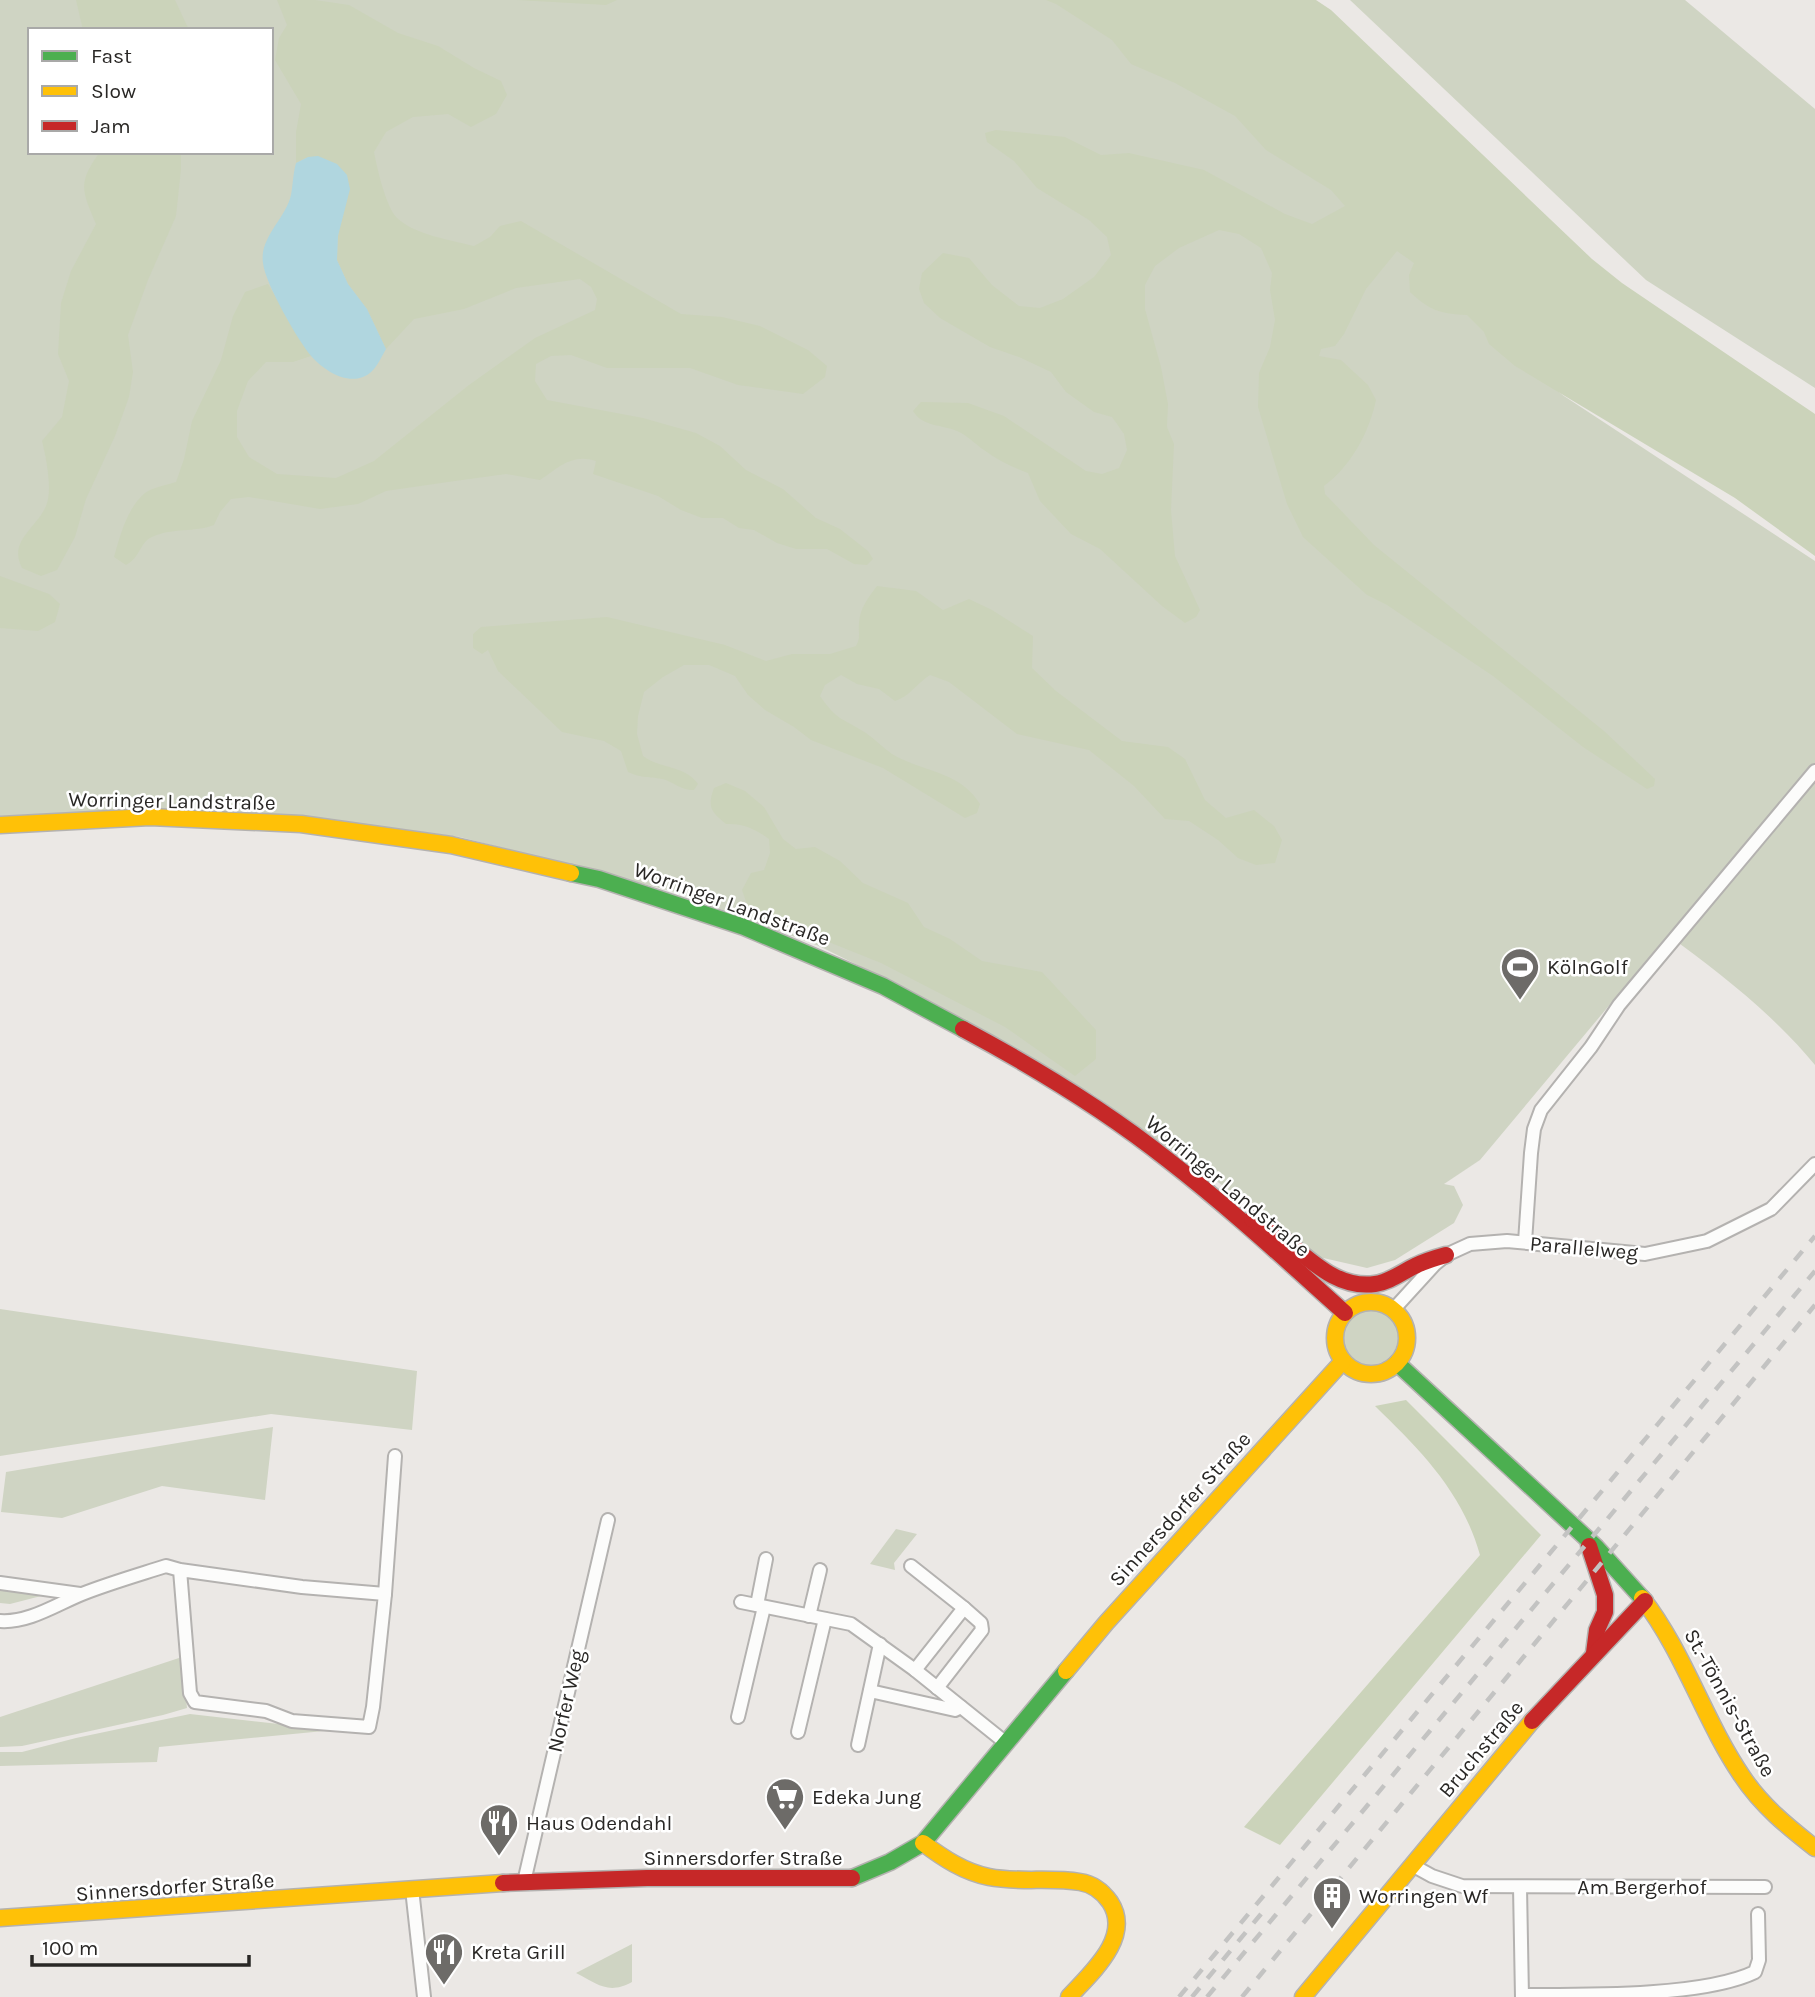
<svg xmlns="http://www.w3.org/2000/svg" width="1815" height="1997" font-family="Karla,sans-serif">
<rect width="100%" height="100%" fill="#ebe8e5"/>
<g fill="#cfd4c3" fill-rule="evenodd">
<path d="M0,0H1076L1304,156L1507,352L1564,396L1815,561V1065C1774,1015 1720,973 1668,935L1480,1160L1444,1184L1454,1186L1463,1205L1454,1223L1395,1260L1367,1268L1319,1257L1298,1239L1279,1229L1249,1204L1094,1095L930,1001L819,946L675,892L460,837L334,820L139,809L0,816ZM30,30H271V152H30Z"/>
<polygon points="1350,0 1685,0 1815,109 1815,388 1646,280"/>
<polygon points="0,1309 417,1371 412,1430 271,1414 0,1456"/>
<circle cx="1370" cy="1337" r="28"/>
<polygon points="273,1427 265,1500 162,1486 62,1518 1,1512 6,1472"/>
<polygon points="896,1529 917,1534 894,1563 895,1570 870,1564"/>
<polygon points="0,1589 40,1594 41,1596 10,1604 0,1603"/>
<polygon points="182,1657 187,1708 163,1715 22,1746 0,1747 0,1717"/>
<polygon points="190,1714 324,1729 324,1731 159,1747 157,1762 0,1766 0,1752 22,1752 76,1738"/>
<path d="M632,1944V1982C608,1995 598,1984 576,1973Z"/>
</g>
<g fill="#cbd3ba">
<polygon points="76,0 175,0 189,30 83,30"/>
<path d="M277,0H315L349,5L398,33L438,46L474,68L501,81L507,95L496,114L471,127L448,114L413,117L386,132L374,152C377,168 386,207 397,218C415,235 451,240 474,246L490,237L500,226L521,221L681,314L722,317L760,326L808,350L827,366L825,377L803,394L738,385L690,368H607L571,355L551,356L536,364L535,381L547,400L643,418L696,433L720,446L746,470L783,489L816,518L840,529L868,551L873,559L867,565L854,564L827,549H796L777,543L754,530L739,528L723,518H702L681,510L658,496L593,474L596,461C572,453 559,467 540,480L506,474L455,481L386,491L358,504L320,509L249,497L231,499L220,512L214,525C193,533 174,527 152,537C140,542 140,558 126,565L114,557C120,536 127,508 145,493C153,487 167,485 176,482L184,459L192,421L221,360L233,316L245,292L268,284L311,356L293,362H266L248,381L237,411V437L249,457L277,474L336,478L374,461L469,385L535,338L595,310L597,299L591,287L580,279L516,288L464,309L414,319L386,349L367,309L348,284L337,260L338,236L342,213L308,157L296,163V132L301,104L275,60L279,38L287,25Z"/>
<polygon points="517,0 617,0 606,5"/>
<path d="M1046,0H1316L1331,10L1592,259L1622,283L1815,414V556L1735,498L1515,366L1489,344L1484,332L1467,315C1440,314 1429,310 1410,292L1409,275L1414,263L1397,251L1366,289L1344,334L1335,346L1321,349L1319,356L1341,360L1368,385L1376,400C1369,433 1351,466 1324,486L1325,494L1374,545L1604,731L1655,779L1654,786L1647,789L1583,747L1493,676L1387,605L1367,595L1303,537L1287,504L1258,407L1259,373L1270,347L1275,320L1270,290L1272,273L1261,248L1239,234L1219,230L1179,248L1155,266L1145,285V309L1161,367L1168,404L1167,427L1174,444L1171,510L1175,556L1200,610L1196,617L1185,623L1162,606L1100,549L1071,534L1040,501L1028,473C1012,467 997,460 984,450C975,444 967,435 957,431C940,424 923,427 913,411L921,402L968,403L1004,416L1086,471L1102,474L1119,468L1127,450L1124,434L1112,417L1094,412L1066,392L1051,372L1019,357L990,347L940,318L924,303L919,289L922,273L943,253L969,258L992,285L1019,306L1040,308L1063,299L1094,277L1111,255L1107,237L1089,220L1037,188L1014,161L987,142L985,133L996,130L1065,137L1101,155L1129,153L1204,170L1285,214L1312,224L1345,206L1331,190L1266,150L1235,116L1175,83L1131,64L1112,40L1056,4Z"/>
<path d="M100,152H181V169L176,216L148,280L128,335L133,372L129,397L115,436L86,499L75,537L57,570L41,576L22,568C8,541 36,529 46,506C53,491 46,457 42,441L62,417L69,381L58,354L61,303L71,271L96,224C82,191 77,183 100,152Z"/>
<polygon points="0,576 49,594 60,604 55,622 38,631 0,628"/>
<path d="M877,586L916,591L943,610L969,599L992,610L1033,636L1032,668L1056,691L1122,741L1168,747L1185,759L1205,800L1226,818L1254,810L1274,826L1282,840L1275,863L1256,865L1238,858L1218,840L1189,821L1165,819L1134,786L1089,750L1017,734L949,682L930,675C917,683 909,697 895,701L879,689L857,684L841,675L825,685L820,696C838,722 843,718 866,733C875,739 883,748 892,754C922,772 960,771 980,804L977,813L965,818L883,768L811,740L794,727L765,710L748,695L735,676L709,665H684L663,677L644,692L638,716L637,734L643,756C660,769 685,765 698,784L694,790C679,790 675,782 662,779C648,776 644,779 628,772L621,751L604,741L562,732L498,671L488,650L482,654L473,648V634L481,627L607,617L725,645L766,661L792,654H830L856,646C861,637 858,632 859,623C860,608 868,598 877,586Z"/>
<path d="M726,783L745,791L764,807L783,839L796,849L815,847L840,861L863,883L908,903L924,927L950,939L982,961L1042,972L1096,1030V1059L1075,1076L1005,1027L881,963L749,910L742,890L751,873L764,870L770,853L769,839C755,829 743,823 726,824C711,812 707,807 714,788Z"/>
<path d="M1406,1400L1541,1535L1280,1845L1244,1827L1480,1555C1462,1491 1420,1450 1375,1406Z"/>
</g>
<path fill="#b0d6df" d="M318,156L337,164L347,175L350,189L338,236L337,260L348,284L367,309L386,349C380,359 375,373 363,377C345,384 324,370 312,357C298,341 265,283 263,263C259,238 286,218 291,195C293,184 293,174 296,163L308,157Z"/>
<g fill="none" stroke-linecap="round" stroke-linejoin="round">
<g stroke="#b4b2b0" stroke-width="16">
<g id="street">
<polyline points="1525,1242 1531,1153 1534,1129 1541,1110 1591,1047 1619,1005 1815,771"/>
<polyline points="1393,1310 1435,1264 1446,1255 1470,1244 1507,1241 1645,1254 1707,1241 1771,1209 1815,1164"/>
<polyline points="911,1566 964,1608"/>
<polyline points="0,1583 80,1594"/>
<polyline points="385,1594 395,1456"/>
<polyline points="741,1602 851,1624 915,1670 1006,1743"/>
<polyline points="757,1605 766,1559"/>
<polyline points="809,1616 820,1570"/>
<path d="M0,1621C29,1623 57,1604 82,1594C110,1583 138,1575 166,1566L180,1570L302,1587L385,1594L373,1707L369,1727L292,1721L266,1711L195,1702L190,1693L180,1570"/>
<polyline points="915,1670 964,1608 981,1623 982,1630 937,1688"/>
<polyline points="870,1691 955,1710 961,1707"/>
<polyline points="738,1717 764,1607"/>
<polyline points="798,1732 825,1619"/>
<polyline points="858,1745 880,1644"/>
<polyline points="1412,1865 1432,1876 1462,1886 1765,1887"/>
<polyline points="524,1882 608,1520"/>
<polyline points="1520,1887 1522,1997"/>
<polyline points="412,1889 424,1997"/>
<path d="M1522,1995C1584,1995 1703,1997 1755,1972L1759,1960L1758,1914"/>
</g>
</g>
<g stroke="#b4b2b0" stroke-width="19">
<g id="fast">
<polyline points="571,873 599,879 744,927 883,986 963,1029"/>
<polyline points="1397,1363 1596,1547 1642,1598"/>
<polyline points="852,1878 890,1862 923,1843 1066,1671"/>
</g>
</g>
<g stroke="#b4b2b0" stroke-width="19">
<g id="slow">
<polyline points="0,825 150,817 301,824 451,845 571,873"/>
<circle cx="1371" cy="1338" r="36"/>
<path d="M1642,1598C1684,1652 1704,1720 1742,1776C1761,1805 1788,1827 1815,1848"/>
<polyline points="1066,1671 1106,1623 1343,1361"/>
<path d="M923,1843C943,1858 964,1872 989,1877C1019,1883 1050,1877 1080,1882C1093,1884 1103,1892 1110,1902C1133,1937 1091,1973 1069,1997"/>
<polyline points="0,1918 503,1883"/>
<polyline points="1303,1997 1532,1721"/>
</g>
</g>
<g stroke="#b4b2b0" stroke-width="19">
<g id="jam">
<path d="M963,1029C1034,1067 1105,1110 1168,1160C1230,1208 1287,1261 1345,1313"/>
<path d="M1252,1219C1294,1236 1324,1291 1375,1284C1390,1282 1402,1272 1415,1266C1425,1261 1435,1258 1446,1255"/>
<polyline points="1589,1546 1605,1595 1605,1612 1597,1630 1594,1653"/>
<polyline points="1532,1721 1645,1601"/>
<polyline points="503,1883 647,1878 852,1878"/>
</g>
</g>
<use href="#street" stroke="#fcfcfb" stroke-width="12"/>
<use href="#fast" stroke="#4caf50" stroke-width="16"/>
<use href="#slow" stroke="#ffc107" stroke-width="16"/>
<use href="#jam" stroke="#c62828" stroke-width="16"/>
<g stroke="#c3c3c2" stroke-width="4.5" stroke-dasharray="12 12" stroke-linecap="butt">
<polyline points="1179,1997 1815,1236"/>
<polyline points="1192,1997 1266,1908"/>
<polyline points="1207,1997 1815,1271"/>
<polyline points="1242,1997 1815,1305"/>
</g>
</g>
<defs>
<g id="stadium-pin" transform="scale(2.0125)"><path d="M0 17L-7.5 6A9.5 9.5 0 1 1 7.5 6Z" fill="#6d6b68" stroke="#fff"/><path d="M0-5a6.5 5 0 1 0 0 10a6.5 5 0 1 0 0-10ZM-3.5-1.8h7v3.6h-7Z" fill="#fff"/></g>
<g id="supermarket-pin" transform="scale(2.0125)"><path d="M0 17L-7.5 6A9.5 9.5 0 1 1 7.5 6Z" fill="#6d6b68" stroke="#fff"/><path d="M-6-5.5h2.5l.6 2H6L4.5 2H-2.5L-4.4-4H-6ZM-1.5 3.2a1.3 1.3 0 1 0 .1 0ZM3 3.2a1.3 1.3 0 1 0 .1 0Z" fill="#fff"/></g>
<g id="restaurant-pin" transform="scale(2.0125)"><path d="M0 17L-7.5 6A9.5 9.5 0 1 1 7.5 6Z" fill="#6d6b68" stroke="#fff"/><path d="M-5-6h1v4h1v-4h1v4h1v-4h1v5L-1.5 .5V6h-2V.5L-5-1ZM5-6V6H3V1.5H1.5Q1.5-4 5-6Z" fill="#fff"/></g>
<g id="building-pin" transform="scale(2.0125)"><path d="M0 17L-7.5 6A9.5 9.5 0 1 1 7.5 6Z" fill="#6d6b68" stroke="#fff"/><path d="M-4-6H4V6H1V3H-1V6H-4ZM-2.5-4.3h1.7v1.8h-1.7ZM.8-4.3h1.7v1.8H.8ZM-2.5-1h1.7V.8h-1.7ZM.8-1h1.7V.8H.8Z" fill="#fff"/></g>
</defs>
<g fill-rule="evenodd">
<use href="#stadium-pin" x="1520" y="967"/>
<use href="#supermarket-pin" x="785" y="1797"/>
<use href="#restaurant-pin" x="499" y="1823"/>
<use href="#building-pin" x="1332" y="1896"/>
<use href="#restaurant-pin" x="444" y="1952"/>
</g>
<g text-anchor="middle" stroke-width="5" stroke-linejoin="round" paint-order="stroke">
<g font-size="21" fill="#292725" stroke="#fff">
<text transform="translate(172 801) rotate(1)" y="7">Worringer Landstraße</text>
<text transform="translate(732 904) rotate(20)" y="7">Worringer Landstraße</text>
<text transform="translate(1228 1186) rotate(40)" y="7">Worringer Landstraße</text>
<text transform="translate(1584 1248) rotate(5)" y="7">Parallelweg</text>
<text transform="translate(1180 1509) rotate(-48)" y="7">Sinnersdorfer Straße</text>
<text transform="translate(566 1701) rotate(-77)" y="7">Norfer Weg</text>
<text transform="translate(1730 1703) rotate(61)" y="7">St.-Tönnis-Straße</text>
<text transform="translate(1481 1749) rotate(-50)" y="7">Bruchstraße</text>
<text x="743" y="1865">Sinnersdorfer Straße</text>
<text transform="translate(175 1887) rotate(-4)" y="7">Sinnersdorfer Straße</text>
<text x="1642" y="1894">Am Bergerhof</text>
</g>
<g font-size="21" fill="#292725" stroke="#fff" text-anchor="start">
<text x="1547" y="974">KölnGolf</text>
<text x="812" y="1804">Edeka Jung</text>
<text x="526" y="1830">Haus Odendahl</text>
<text x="1359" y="1903">Worringen Wf</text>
<text x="471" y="1959">Kreta Grill</text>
</g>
</g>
<rect x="28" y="28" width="245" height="126" fill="#ffffff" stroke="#a9a9a8" stroke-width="2"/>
<rect x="42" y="51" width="35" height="10" fill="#4caf50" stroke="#a9a9a8" stroke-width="2"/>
<text x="91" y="63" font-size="21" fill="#292725">Fast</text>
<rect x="42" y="86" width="35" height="10" fill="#ffc107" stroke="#a9a9a8" stroke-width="2"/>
<text x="91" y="98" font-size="21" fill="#292725">Slow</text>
<rect x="42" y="121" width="35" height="10" fill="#c62828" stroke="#a9a9a8" stroke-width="2"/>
<text x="91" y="133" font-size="21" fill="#292725">Jam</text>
<path d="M32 1955v10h217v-10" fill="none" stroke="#292725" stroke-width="3.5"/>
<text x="42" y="1955" font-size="21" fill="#292725" stroke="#ffffff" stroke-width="5" paint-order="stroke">100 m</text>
</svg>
